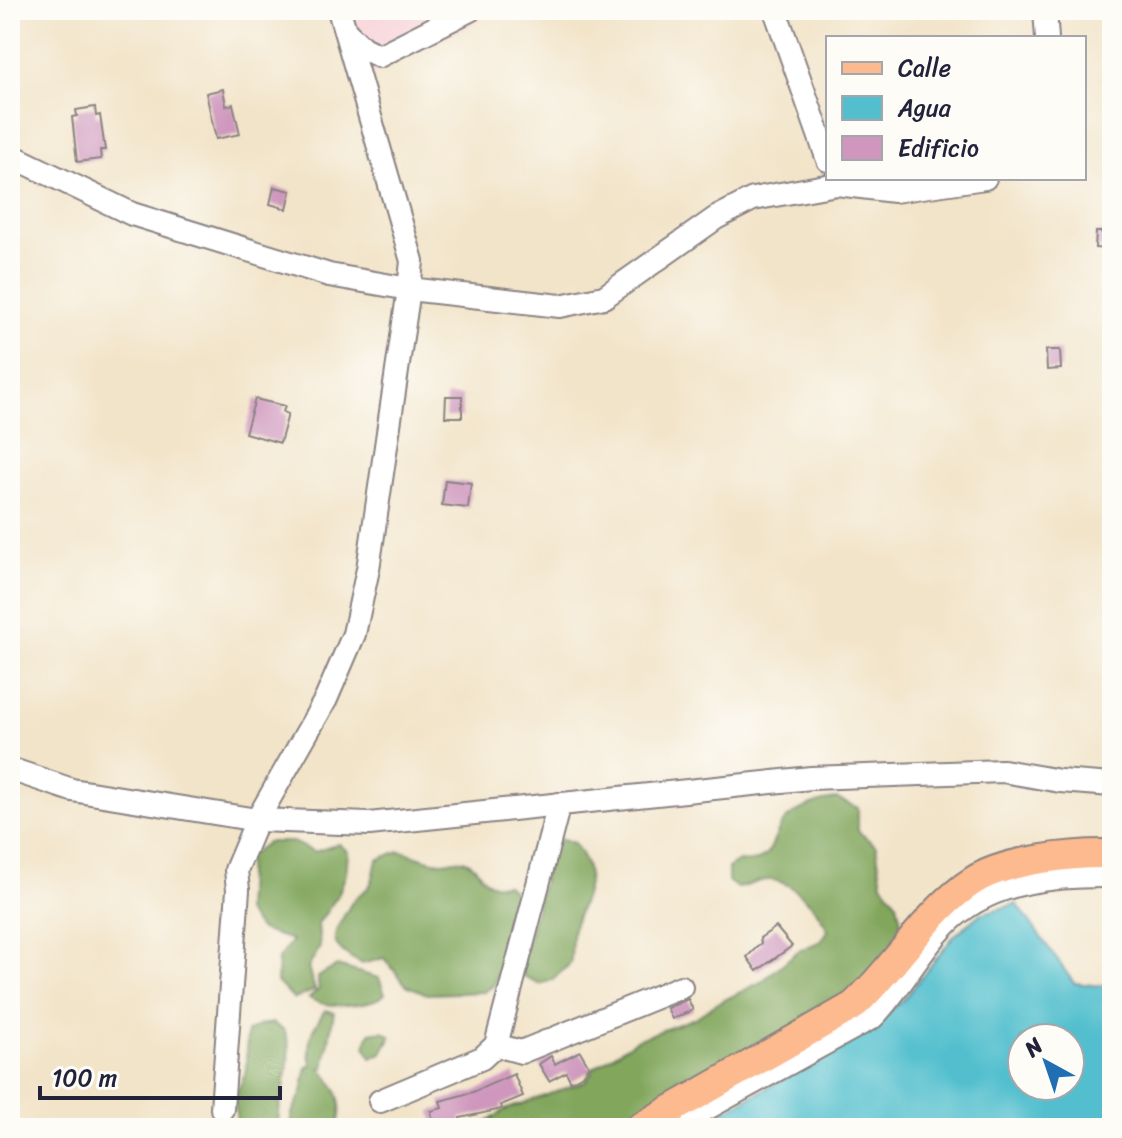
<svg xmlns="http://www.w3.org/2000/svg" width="1122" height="1138" font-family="Sriracha,sans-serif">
<rect width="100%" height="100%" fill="#fdfcf7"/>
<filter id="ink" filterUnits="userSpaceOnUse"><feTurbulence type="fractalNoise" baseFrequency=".0125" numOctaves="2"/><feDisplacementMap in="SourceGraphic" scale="16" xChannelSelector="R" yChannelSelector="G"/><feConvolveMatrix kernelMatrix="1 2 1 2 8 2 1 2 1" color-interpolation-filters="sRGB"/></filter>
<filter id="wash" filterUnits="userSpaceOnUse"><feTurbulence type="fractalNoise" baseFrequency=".006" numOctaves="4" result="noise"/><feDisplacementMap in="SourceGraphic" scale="32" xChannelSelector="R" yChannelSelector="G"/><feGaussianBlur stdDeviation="1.8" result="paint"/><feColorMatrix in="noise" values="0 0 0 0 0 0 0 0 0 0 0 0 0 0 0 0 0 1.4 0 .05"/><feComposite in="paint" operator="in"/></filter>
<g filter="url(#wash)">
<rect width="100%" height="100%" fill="#f2e4c9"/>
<polygon fill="#f7cfd5" points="340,10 498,10 359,82"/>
<g fill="#81a65b" stroke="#52644b" stroke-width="2">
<path d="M837,799L858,808V831L876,846L882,883L897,903L905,939L902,962L652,1128H478L505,1110L586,1081L591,1070L636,1040L695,1018L716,1004L761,982L798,951L821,941L828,931C820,910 792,879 768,880C757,880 748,887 737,888L728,881V868L739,861C775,865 769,842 783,823C793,810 821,800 837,799Z"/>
<path d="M554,838L574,843C599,877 586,890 574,925C570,937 573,951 570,964L552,980L540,984L519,974Z"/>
<polygon points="268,842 293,842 314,852 339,844 348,852 346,874 338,895 318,924 320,947 308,968 315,990 294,999 277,982 278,959 292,940 260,930 245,911 248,856"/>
<path d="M399,851C415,853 426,862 442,862C450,862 457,857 466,861C485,869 478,888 506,884L515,892L514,929L494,985L484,992L427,994L406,985L384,958L362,964C321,942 334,935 352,902C356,895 366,892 370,885C374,879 375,867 377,860Z"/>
<path d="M337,966L379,978L385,994C370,1007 325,1009 309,998L319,989L317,977Z"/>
<path d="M325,1010L334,1012L324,1068H320C337,1085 346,1104 337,1128H291L292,1114L302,1092L307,1067L312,1065C304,1044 313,1028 325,1010Z"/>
<path d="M272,1023L284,1030C299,1058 275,1097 279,1128H238L234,1099L246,1072L247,1032L260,1025Z"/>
<polygon points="383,1031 391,1036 382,1053 371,1058 365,1046 370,1033"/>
</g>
<path fill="#53bfce" stroke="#3a7084" stroke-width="2" fill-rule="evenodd" d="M1017,904L1074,983L1102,986L1112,980V1128H693L856,1040L904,999L954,936L980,914ZM1022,1038H1070V1086H1022Z"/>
<g id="blocks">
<g fill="#cf97bd">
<polygon points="223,89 226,106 233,104 240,134 216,139 206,93"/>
<polygon points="95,107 96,116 100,115 105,150 100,150 101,159 77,162 72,117 77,116 76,110"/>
<polygon points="274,187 291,191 287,209 270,204"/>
<polygon points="1096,232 1112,232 1112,249 1095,248"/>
<polygon points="1046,350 1060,350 1061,369 1047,370"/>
<polygon points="446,396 462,396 462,417 445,417"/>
<polygon points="255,399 285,406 283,412 288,414 280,443 245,433"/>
<polygon points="445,480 471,483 468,508 442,505"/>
<polygon points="776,927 792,946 757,971 747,957 761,943 760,938"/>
<polygon points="688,999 693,1010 672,1019 667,1008"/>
<polygon points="580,1051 591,1070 571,1082 566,1072 549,1081 539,1064 551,1056 555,1064"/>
<polygon points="514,1074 523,1096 501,1105 502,1109 460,1118 462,1128 434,1128 431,1111 442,1108 440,1101 473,1092"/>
</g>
</g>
</g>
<g filter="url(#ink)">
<use href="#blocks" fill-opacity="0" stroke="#8a8382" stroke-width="2"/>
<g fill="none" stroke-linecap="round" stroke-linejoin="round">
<g stroke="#8a8382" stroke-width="26">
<g id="minor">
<polyline points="775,10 828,160"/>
<polyline points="1045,10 1047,38"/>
<polyline points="346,32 363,48 379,56 470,10"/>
<polyline points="10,155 132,214 329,275 409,289 560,306 604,297 716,218 753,199 837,184 894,191 985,178"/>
<polyline points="10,769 72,790 257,820 369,824 811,778 1003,771 1060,781 1112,785"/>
<polyline points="496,1045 521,1052 681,987"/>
<polyline points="380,1101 482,1058 496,1045 559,804"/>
<polyline points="222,1109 238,890 236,870 257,820 326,699 354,634 368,569 409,289 412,261 339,10"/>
<path d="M671,1128L873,1017C903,987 922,945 954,917C996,880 1059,875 1112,876"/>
</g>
</g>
<g stroke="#8a8382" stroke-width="32">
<path id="major" d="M639,1128L853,1006C874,987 889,967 907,946C926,923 948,897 973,881C1005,860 1074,853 1112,854"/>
</g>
<use href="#minor" stroke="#fff" stroke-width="22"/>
<use href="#major" stroke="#fcba8e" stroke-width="28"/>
</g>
</g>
<rect width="1122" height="1138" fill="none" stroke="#fdfcf7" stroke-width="40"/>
<rect x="826" y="36" width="260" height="144" fill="#fdfcf7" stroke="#a5a5ac" stroke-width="2"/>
<rect x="842" y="62" width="40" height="12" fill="#fcba8e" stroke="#a5a5ac" stroke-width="2"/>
<text x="898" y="76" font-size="24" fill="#22223b">Calle</text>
<rect x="842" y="96" width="40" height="24" fill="#53bfce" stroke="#a5a5ac" stroke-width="2"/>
<text x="898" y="116" font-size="24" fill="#22223b">Agua</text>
<rect x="842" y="136" width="40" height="24" fill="#cf97bd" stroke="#a5a5ac" stroke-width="2"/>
<text x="898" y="156" font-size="24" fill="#22223b">Edificio</text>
<g transform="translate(1046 1062) rotate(320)"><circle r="38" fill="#fdfcf7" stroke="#a5a5ac" stroke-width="2"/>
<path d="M0-6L14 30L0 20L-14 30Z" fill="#1f6fb2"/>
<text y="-12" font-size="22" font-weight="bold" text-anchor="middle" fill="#22223b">N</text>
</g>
<path d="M40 1086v12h240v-12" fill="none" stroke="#22223b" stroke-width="4"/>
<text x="52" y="1086" font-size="24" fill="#22223b" stroke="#fdfcf7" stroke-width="6" paint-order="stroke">100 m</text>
</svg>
